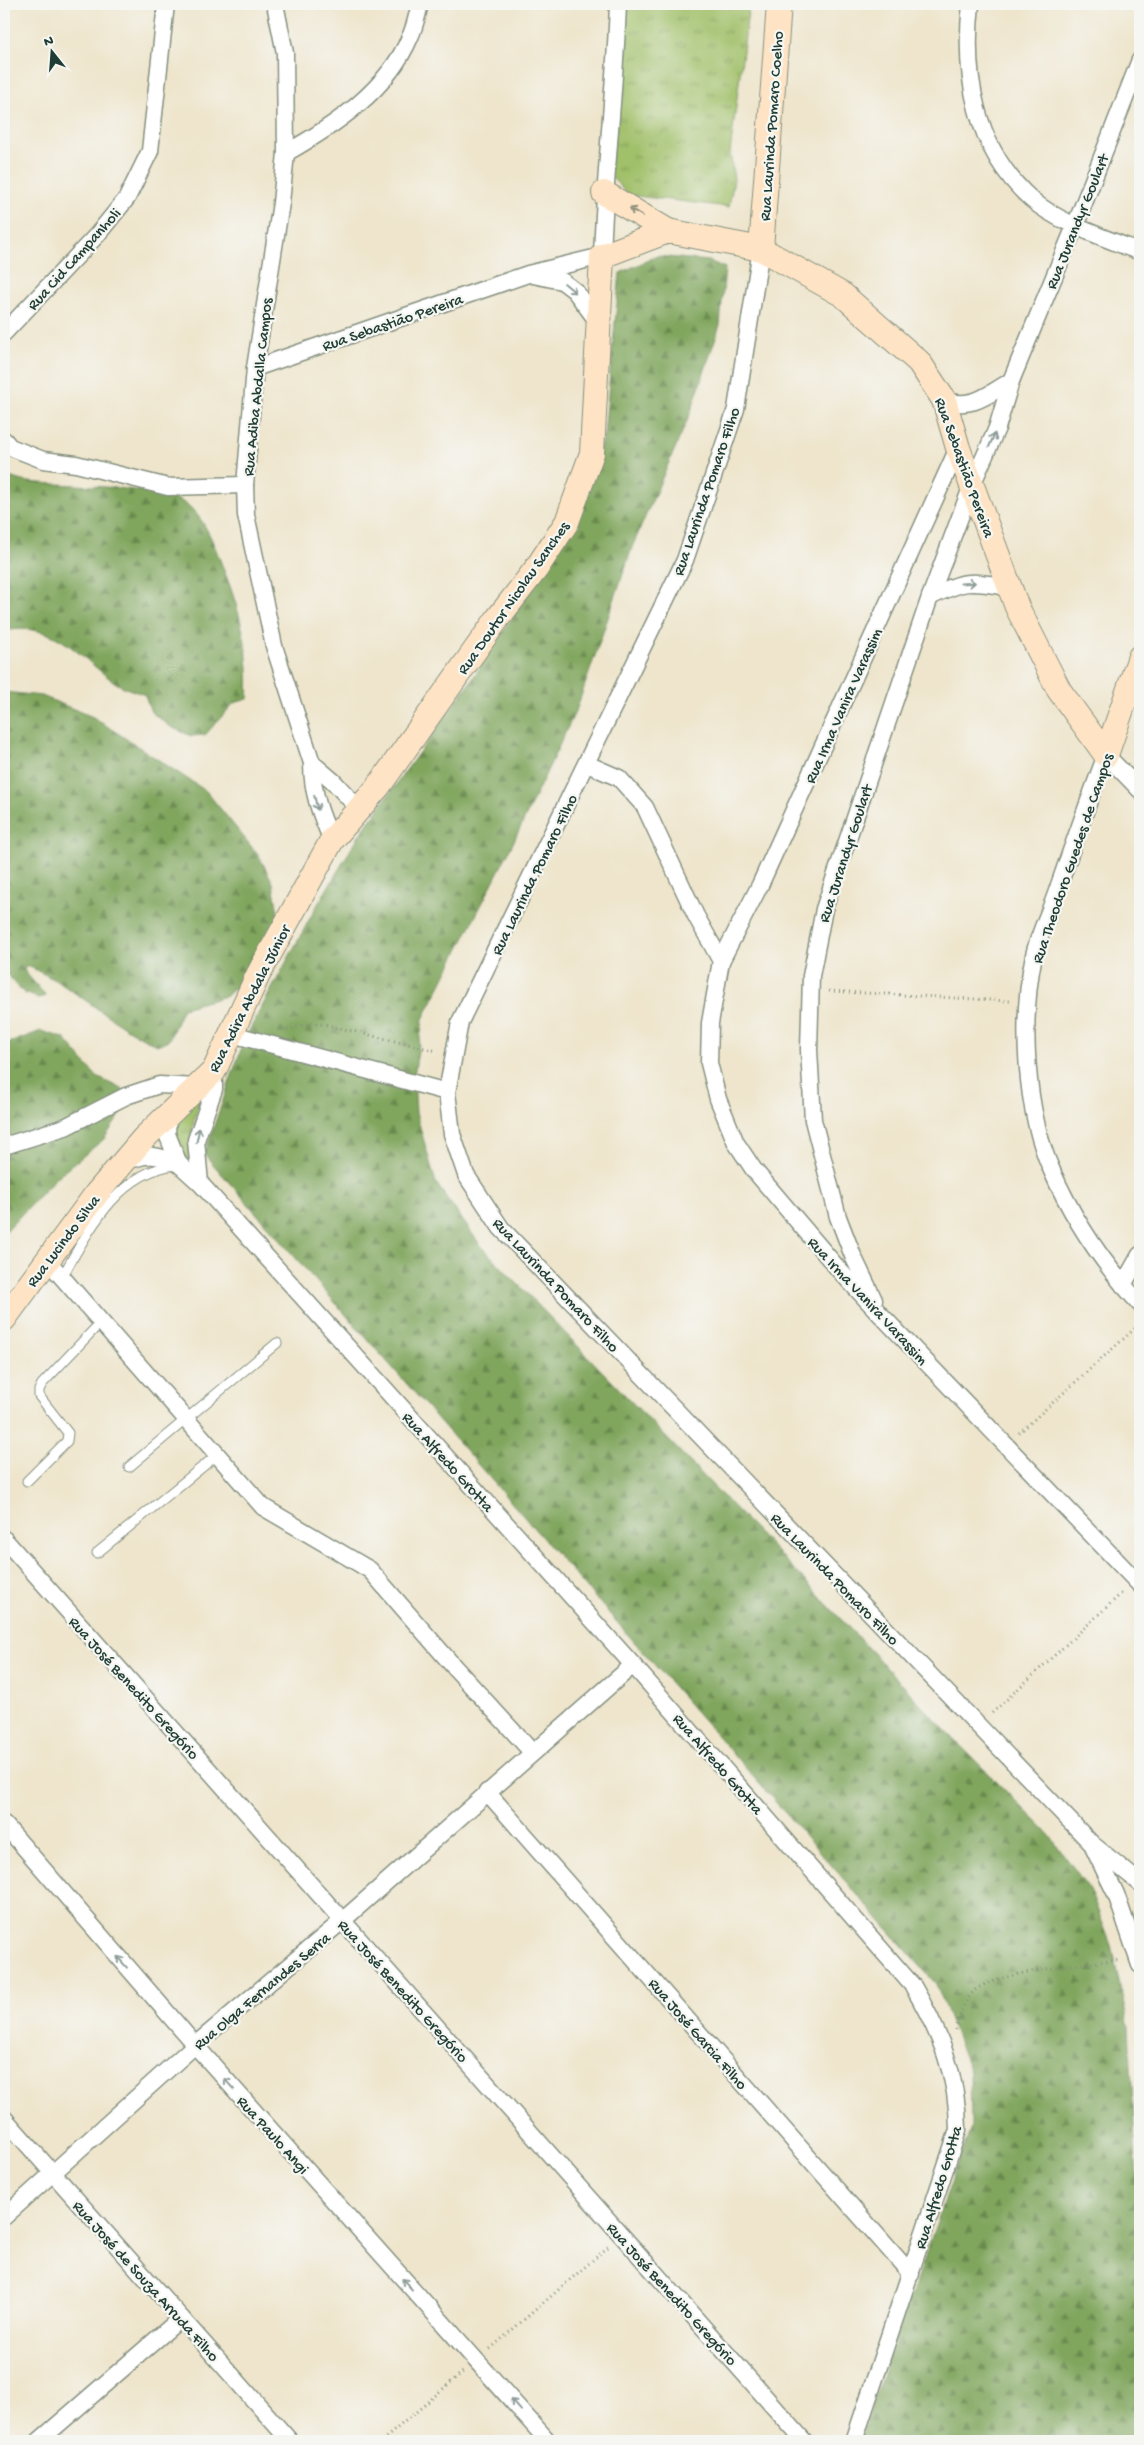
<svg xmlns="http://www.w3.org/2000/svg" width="1144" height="2445" font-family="'Gochi Hand',sans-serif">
<defs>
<pattern id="grass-tufts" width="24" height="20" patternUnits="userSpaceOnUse" patternTransform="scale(1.25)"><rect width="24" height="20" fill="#a0c069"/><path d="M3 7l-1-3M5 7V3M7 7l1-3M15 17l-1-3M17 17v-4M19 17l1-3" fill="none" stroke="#829d57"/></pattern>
<pattern id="forest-firs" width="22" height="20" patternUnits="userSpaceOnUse" patternTransform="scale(1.25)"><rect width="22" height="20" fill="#80a65d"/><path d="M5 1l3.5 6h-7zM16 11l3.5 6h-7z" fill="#68884e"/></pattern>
</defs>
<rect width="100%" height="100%" fill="#f6f6f2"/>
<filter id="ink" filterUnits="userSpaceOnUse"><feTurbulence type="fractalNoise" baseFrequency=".02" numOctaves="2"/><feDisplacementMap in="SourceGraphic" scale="10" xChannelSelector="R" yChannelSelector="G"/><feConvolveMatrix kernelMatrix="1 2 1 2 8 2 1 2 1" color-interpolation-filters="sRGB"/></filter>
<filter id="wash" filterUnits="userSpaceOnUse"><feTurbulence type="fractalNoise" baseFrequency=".0096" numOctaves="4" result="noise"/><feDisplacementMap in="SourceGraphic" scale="20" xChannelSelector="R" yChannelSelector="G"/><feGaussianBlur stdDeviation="1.12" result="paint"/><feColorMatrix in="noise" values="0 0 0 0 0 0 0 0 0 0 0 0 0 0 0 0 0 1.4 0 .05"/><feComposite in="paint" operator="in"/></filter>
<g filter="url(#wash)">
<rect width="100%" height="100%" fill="#eee5cc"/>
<g fill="url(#grass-tufts)" stroke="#607e4e">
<polygon points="626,4 749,4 730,153 734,179 729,207 628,195 609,174 626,38"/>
<path d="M205,1091C191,1122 189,1135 194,1168L186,1161L169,1126Z"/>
<path d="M1138,1901L1140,1903V1943C1136,1928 1126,1913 1138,1901Z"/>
</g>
<g fill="url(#forest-firs)" stroke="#507248">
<polygon points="657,256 709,261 725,268 720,325 690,414 633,545 577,708 512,845 423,1019 414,1076 416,1113 436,1183 481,1246 807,1583 944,1729 1047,1832 1090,1890 1111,1945 1129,2028 1140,2239 1140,2441 859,2441 971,2127 970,2072 936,1984 204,1154 245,1038 315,909 360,834 471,681 573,523 604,434 620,273"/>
<path d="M4,475C12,478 21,481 29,482C64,486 166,485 190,507C208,524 216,550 225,573C241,613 251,657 248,699L234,703L205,735L191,736L171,727L151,712L145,695C135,691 122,688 113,681C76,654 56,621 4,631Z"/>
<path d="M4,692L42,696L93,717L206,791L259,856L273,883L279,919L255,970L226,996L183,1008L169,1040L157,1045C111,1024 75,987 28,966L24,967L25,972L46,996L38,998L24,993L4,971Z"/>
<polygon points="41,1031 64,1038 97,1077 124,1090 124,1109 104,1139 56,1178 4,1233 4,1045"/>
</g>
</g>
<g filter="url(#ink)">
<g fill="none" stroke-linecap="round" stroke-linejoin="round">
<g stroke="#869180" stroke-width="11">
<g id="lane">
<path d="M62,1277C88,1232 118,1171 176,1165"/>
<polyline points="129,1467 277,1343"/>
<polyline points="27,1481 67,1441 68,1433 39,1396 39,1390 42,1384 101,1322"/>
<polyline points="97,1553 217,1455"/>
</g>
</g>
<g stroke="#869180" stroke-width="19">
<g id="street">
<path d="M275,4L285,53L286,153L281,203L255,368L245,485L246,515L274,646L312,763C312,792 320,814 332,840"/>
<path d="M971,4C963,75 975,149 1031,199C1058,223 1106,238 1140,252"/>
<path d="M286,153C334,126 388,90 410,37C415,27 417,15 420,4"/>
<polyline points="761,249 736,409 685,560 460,1022 447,1092 452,1134 466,1175 501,1228 1092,1844 1140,1883"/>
<polyline points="533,275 562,281 575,291 598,322"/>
<polyline points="4,333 97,235 127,198 150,151 166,4"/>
<path d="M255,368L528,274L602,256C605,171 615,88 618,4"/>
<path d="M944,400C973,410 987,395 1011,381"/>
<polyline points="4,440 10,447 43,460 76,464 168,487 245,485"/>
<polyline points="958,448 760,885 721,961 710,1023 709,1063 718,1099 736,1143 754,1170 840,1271 881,1315 1140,1585"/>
<path d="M930,597C966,579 970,581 1009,587"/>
<polyline points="312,763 333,781 359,809"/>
<polyline points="587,764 619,778 645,807 696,916 721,961"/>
<path d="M1140,790L1106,755C1089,800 1073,845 1057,891C1050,912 1039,933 1034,955C1020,1020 1025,1111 1052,1171C1073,1219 1105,1266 1140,1304"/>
<polyline points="232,1034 447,1092"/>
<path d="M168,1115L167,1134L179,1164L200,1183L633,1665L913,1986C940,2033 958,2075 958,2130L854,2441"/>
<polyline points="4,1146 65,1127 126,1096 159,1085 197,1087"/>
<path d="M125,1162C147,1153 157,1154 179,1164"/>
<polyline points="200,1183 196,1140 214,1089 214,1071"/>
<polyline points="47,1260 263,1507 370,1570 456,1669 532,1752"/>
<polyline points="1123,1285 1140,1255"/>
<polyline points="874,1300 853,1256 838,1217 813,1120 809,1050 811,976 824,909 930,597 972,485 997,428 1011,381 1075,226 1140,60"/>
<polyline points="4,1539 804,2441"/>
<polyline points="487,1792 911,2274"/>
<polyline points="4,1824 195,2045 548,2441"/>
<polyline points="1094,1849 1116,1894 1140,1965"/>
<polyline points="4,2118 290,2441"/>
<polyline points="4,2217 195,2045 342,1921 633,1665"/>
<polyline points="39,2441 181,2318"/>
</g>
</g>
<g stroke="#869180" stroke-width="26">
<g id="secondary">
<polyline points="604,193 668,231"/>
<polyline points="761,249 779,4"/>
<polyline points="1106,755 1140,657"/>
<polyline points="4,1319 97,1193 143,1139 214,1071 258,975 332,840 378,787 498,618 536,569 567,522 592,453 602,256 668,231 761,249 843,295 919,362 944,400 958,448 1017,607 1059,690 1106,755"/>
</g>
</g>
<g stroke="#869180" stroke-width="3" stroke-dasharray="1 4" stroke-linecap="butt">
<polyline points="829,991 1010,1001"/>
<polyline points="287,1030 312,1023 327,1025 437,1051"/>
<polyline points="1019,1433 1140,1324"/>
<polyline points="992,1713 1123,1592"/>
<path d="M956,2030C959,2017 964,2001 974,1991C994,1972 1090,1963 1120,1960"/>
<polyline points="490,2349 608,2247"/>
<polyline points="382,2441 464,2371"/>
</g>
<use href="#lane" stroke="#fff" stroke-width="9"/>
<use href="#street" stroke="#fff" stroke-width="16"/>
<use href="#secondary" stroke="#fee4c5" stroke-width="24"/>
</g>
<defs><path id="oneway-shaft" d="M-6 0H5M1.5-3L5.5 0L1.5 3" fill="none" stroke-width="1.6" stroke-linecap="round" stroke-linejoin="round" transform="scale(1.25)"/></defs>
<use stroke="#8e907c" href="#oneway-shaft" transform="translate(636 212) rotate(-149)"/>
<g stroke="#8f9e9a">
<use href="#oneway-shaft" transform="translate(570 288) rotate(40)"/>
<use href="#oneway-shaft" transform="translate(992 440) rotate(-67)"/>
<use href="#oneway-shaft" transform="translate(968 583) rotate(-3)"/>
<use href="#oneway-shaft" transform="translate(316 803) rotate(76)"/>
<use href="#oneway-shaft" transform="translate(198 1135) rotate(-78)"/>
<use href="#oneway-shaft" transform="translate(122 1962) rotate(-131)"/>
<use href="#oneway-shaft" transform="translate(229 2084) rotate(-132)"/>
<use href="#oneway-shaft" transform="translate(407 2284) rotate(-132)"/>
<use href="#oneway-shaft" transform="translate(516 2405) rotate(-132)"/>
</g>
</g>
<g text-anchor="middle" stroke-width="4.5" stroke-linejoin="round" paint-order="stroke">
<g font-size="16" fill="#1f3d34" stroke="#f6f6f2">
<text transform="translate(770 126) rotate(-86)" y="6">Rua Laurinda Pomaro Coelho</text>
<text transform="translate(1076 221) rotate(-68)" y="6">Rua Jurandyr Goulart</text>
<text transform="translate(73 258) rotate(-48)" y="6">Rua Cid Campanholi</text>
<text transform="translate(392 321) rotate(-19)" y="6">Rua Sebastião Pereira</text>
<text transform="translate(256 387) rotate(-84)" y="6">Rua Adiba Abdalla Campos</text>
<text transform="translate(966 467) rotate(70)" y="6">Rua Sebastião Pereira</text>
<text transform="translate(705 491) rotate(-71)" y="6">Rua Laurinda Pomaro Filho</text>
<text transform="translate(512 597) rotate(-55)" y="6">Rua Doutor Nicolau Sanches</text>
<text transform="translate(842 705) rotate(-66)" y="6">Rua Irma Vanira Varassim</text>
<text transform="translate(844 853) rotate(-72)" y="6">Rua Jurandyr Goulart</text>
<text transform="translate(1071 858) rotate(-71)" y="6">Rua Theodoro Guedes de Campos</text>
<text transform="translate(533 874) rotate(-64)" y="6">Rua Laurinda Pomaro Filho</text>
<text transform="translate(248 998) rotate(-63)" y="6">Rua Adira Abdala Júnior</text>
<text transform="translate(62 1240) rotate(-53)" y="6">Rua Lucindo Silva</text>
<text transform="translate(557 1284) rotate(47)" y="6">Rua Laurinda Pomaro Filho</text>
<text transform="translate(869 1300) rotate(47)" y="6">Rua Irma Vanira Varassim</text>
<text transform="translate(449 1461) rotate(48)" y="6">Rua Alfredo Grotta</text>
<text transform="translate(836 1578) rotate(46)" y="6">Rua Laurinda Pomaro Filho</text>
<text transform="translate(135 1687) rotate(48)" y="6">Rua José Benedito Gregório</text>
<text transform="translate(719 1763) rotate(49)" y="6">Rua Alfredo Grotta</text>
<text transform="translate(261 1990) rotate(-40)" y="6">Rua Olga Fernandes Serra</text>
<text transform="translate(404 1990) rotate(48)" y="6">Rua José Benedito Gregório</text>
<text transform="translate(699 2033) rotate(49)" y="6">Rua José Garcia Filho</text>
<text transform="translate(274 2134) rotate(48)" y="6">Rua Paulo Angi</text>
<text transform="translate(937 2187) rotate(-73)" y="6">Rua Alfredo Grotta</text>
<text transform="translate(147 2280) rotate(48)" y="6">Rua José de Souza Arruda Filho</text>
<text transform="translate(673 2293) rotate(48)" y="6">Rua José Benedito Gregório</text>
</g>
</g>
<rect width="1144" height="2445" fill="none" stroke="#f6f6f2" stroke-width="20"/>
<g transform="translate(52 52) rotate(343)" stroke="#f6f6f2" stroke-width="4" paint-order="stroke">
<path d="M0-4L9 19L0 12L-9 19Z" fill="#1f3d34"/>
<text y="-8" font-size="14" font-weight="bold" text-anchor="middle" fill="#1f3d34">N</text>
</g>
</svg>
